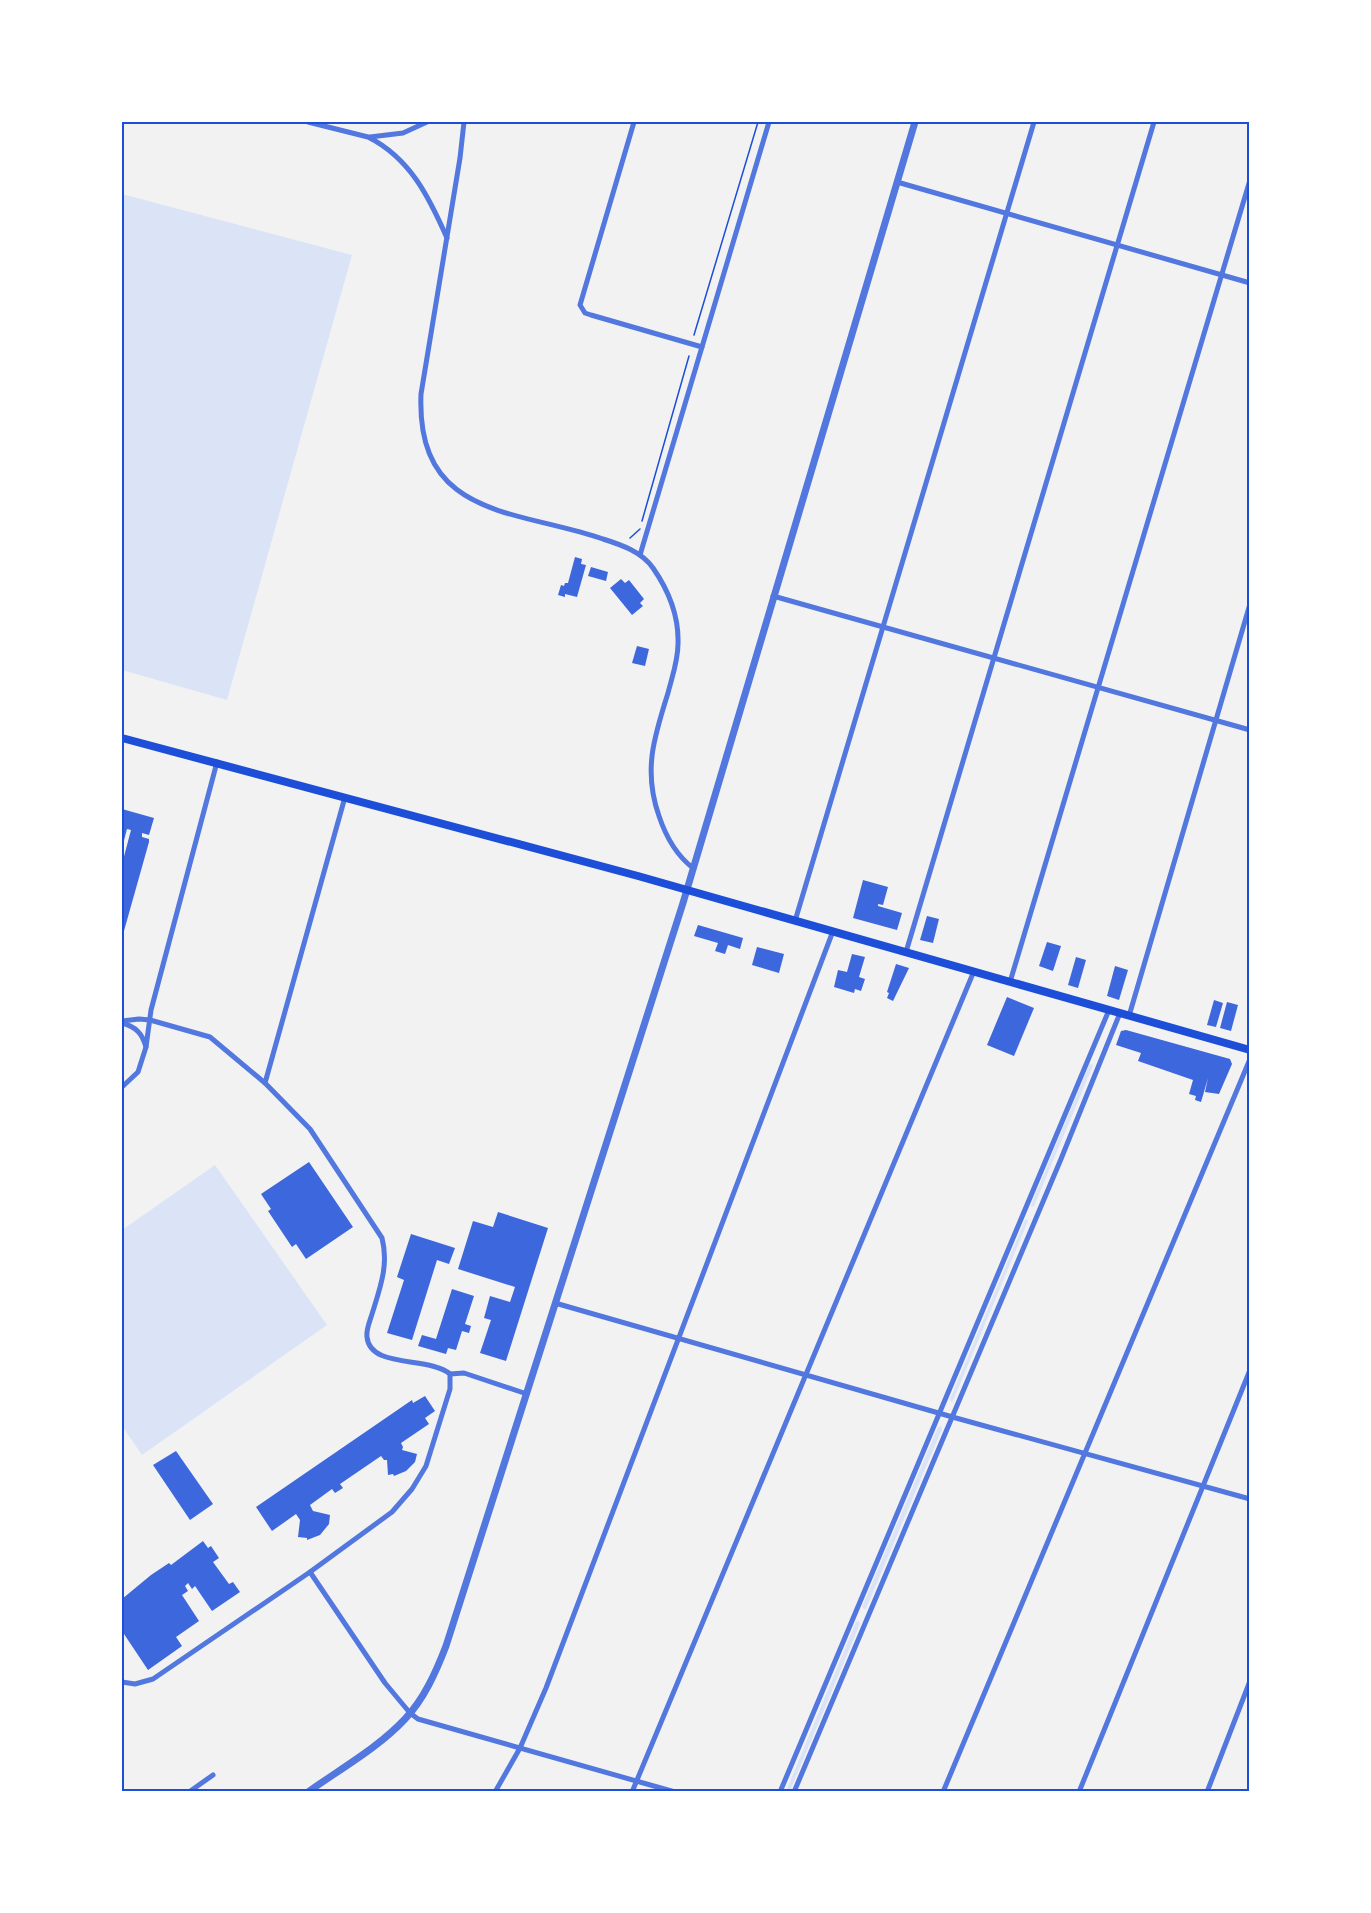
<svg xmlns="http://www.w3.org/2000/svg" width="1371" height="1913" font-family="'IBM Plex Sans',sans-serif">
<rect width="100%" height="100%" fill="#f2f2f2"/>
<g fill="#dbe4f7">
<polygon points="122,194 352,255 227,700 122,670"/>
<polygon points="1092,1064 1093,1066 1034,1206 1032,1207 1031,1205 1089,1065"/>
<polygon points="215,1165 327,1325 142,1455 122,1426 122,1230"/>
<polygon points="1027,1219 1028,1221 953,1401 951,1402 950,1399 1025,1220"/>
<polygon points="941,1426 942,1429 866,1609 864,1609 862,1607 938,1427"/>
<polygon points="859,1621 860,1624 790,1791 786,1791 856,1622"/>
</g>
<g fill="#3d67dc">
<polygon points="575,557 582,559 581,564 586,565 577,597 565,594 565,597 558,595 561,585 564,586 565,583 568,583"/>
<polygon points="591,567 608,572 606,581 588,576"/>
<polygon points="621,579 625,583 629,580 644,599 640,603 643,606 632,615 610,588"/>
<polygon points="637,646 649,649 645,666 632,663"/>
<polygon points="122,809 154,818 149,835 142,833 142,837 149,839 149,842 122,938 122,864 131,830 127,829 122,848"/>
<polygon points="863,880 888,887 883,905 878,904 878,906 902,913 897,930 853,918"/>
<polygon points="927,916 939,919 933,943 920,940"/>
<polygon points="698,925 743,938 740,949 728,945 725,954 715,951 718,943 694,936"/>
<polygon points="1047,942 1061,946 1053,971 1039,966"/>
<polygon points="757,947 784,954 779,973 752,965"/>
<polygon points="852,954 865,957 859,977 865,979 861,991 855,989 854,993 834,987 838,970 847,972"/>
<polygon points="1076,957 1086,960 1078,988 1068,985"/>
<polygon points="896,964 909,968 893,1001 887,998 889,993 887,992"/>
<polygon points="1115,966 1128,970 1119,1000 1107,996"/>
<polygon points="1007,997 1034,1008 1014,1056 987,1045"/>
<polygon points="1214,1000 1223,1003 1216,1027 1207,1025"/>
<polygon points="1227,1002 1238,1005 1231,1031 1220,1028"/>
<polygon points="1126,1030 1230,1059 1232,1064 1219,1094 1205,1092 1208,1078 1201,1102 1195,1100 1196,1096 1189,1094 1193,1080 1138,1061 1141,1053 1116,1045 1121,1031"/>
<polygon points="309,1162 353,1227 306,1259 296,1244 292,1247 268,1211 271,1209 261,1194"/>
<polygon points="498,1212 548,1228 506,1361 480,1353 491,1320 484,1318 490,1296 510,1302 515,1287 458,1269 473,1221 493,1227"/>
<polygon points="411,1234 455,1248 449,1264 437,1260 412,1340 387,1333 404,1280 397,1277"/>
<polygon points="452,1289 474,1296 465,1324 471,1326 469,1333 462,1331 456,1350 448,1348 446,1354 418,1346 422,1335 436,1339"/>
<polygon points="425,1396 435,1411 425,1418 429,1424 401,1443 403,1447 402,1450 417,1454 415,1462 406,1471 394,1476 393,1474 388,1475 387,1460 384,1460 381,1456 340,1484 343,1488 335,1493 332,1489 310,1505 313,1511 330,1515 329,1524 320,1535 307,1540 307,1538 298,1537 300,1520 296,1514 272,1531 256,1507 412,1400 413,1403"/>
<polygon points="176,1451 213,1504 190,1520 153,1465"/>
<polygon points="203,1541 208,1548 211,1546 219,1558 213,1562 229,1584 233,1582 240,1592 212,1611 195,1586 192,1589 188,1583 185,1586 188,1591 182,1595 199,1621 176,1637 182,1646 148,1670 122,1631 122,1599 151,1575 169,1563 171,1565"/>
</g>
<g fill="none" stroke-linecap="round" stroke-linejoin="round">
<g stroke="#1d4ed8" stroke-width="1.5">
<polyline points="694,335 758,122"/>
<polyline points="642,521 689,356"/>
<polyline points="630,538 640,529"/>
</g>
<g stroke="#5277de" stroke-width="5">
<path d="M308,122L368,137C410,158 429,197 447,238"/>
<path d="M464,122L460,158L421,394C416,519 516,509 603,539C622,545 642,552 653,568C669,591 679,616 678,644C678,661 672,677 668,693C654,737 643,771 659,816C666,837 676,855 693,868"/>
<polyline points="634,122 580,305 585,313 591,315 702,347"/>
<polyline points="370,137 403,133 427,122"/>
<polyline points="897,182 1250,283"/>
<polyline points="640,555 769,122"/>
<polyline points="773,596 1250,730"/>
<polyline points="795,921 1034,122"/>
<polyline points="906,952 1154,122"/>
<polyline points="1010,982 1250,180"/>
<polyline points="1129,1016 1250,604"/>
<path d="M122,1021L139,1019L150,1020L210,1037L265,1083L310,1129L382,1238C389,1265 380,1288 372,1314C370,1321 366,1329 367,1337C370,1369 429,1356 450,1374V1389L426,1466L412,1489L392,1512L310,1572L153,1679L135,1684L122,1682"/>
<path d="M122,1023C136,1027 142,1033 146,1047L138,1072L122,1087"/>
<polyline points="146,1047 151,1010 217,762"/>
<polyline points="265,1083 345,797"/>
<polyline points="555,1303 956,1418 1250,1499"/>
<polyline points="450,1374 464,1373 527,1394"/>
<polyline points="310,1572 385,1683 410,1713 418,1719 675,1792"/>
<polyline points="189,1792 213,1775"/>
<polyline points="495,1792 520,1748 546,1688 833,931"/>
<polyline points="632,1792 974,971"/>
<polyline points="780,1792 1109,1010"/>
<polyline points="794,1792 1061,1159 1120,1013"/>
<polyline points="943,1792 1250,1059"/>
<polyline points="1079,1792 1250,1370"/>
<polyline points="1207,1792 1250,1681"/>
</g>
<path stroke="#5277de" stroke-width="7" d="M308,1792C340,1769 378,1748 405,1719C424,1699 436,1672 446,1646L683,903L915,122"/>
<polyline stroke="#1d4ed8" stroke-width="8" points="122,738 638,876 1250,1050"/>
</g>
<rect width="1371" height="1913" fill="none" stroke="#ffffff" stroke-width="246"/>
<rect x="123" y="123" width="1125" height="1667" fill="none" stroke="#1d4ed8" stroke-width="2"/>
</svg>
